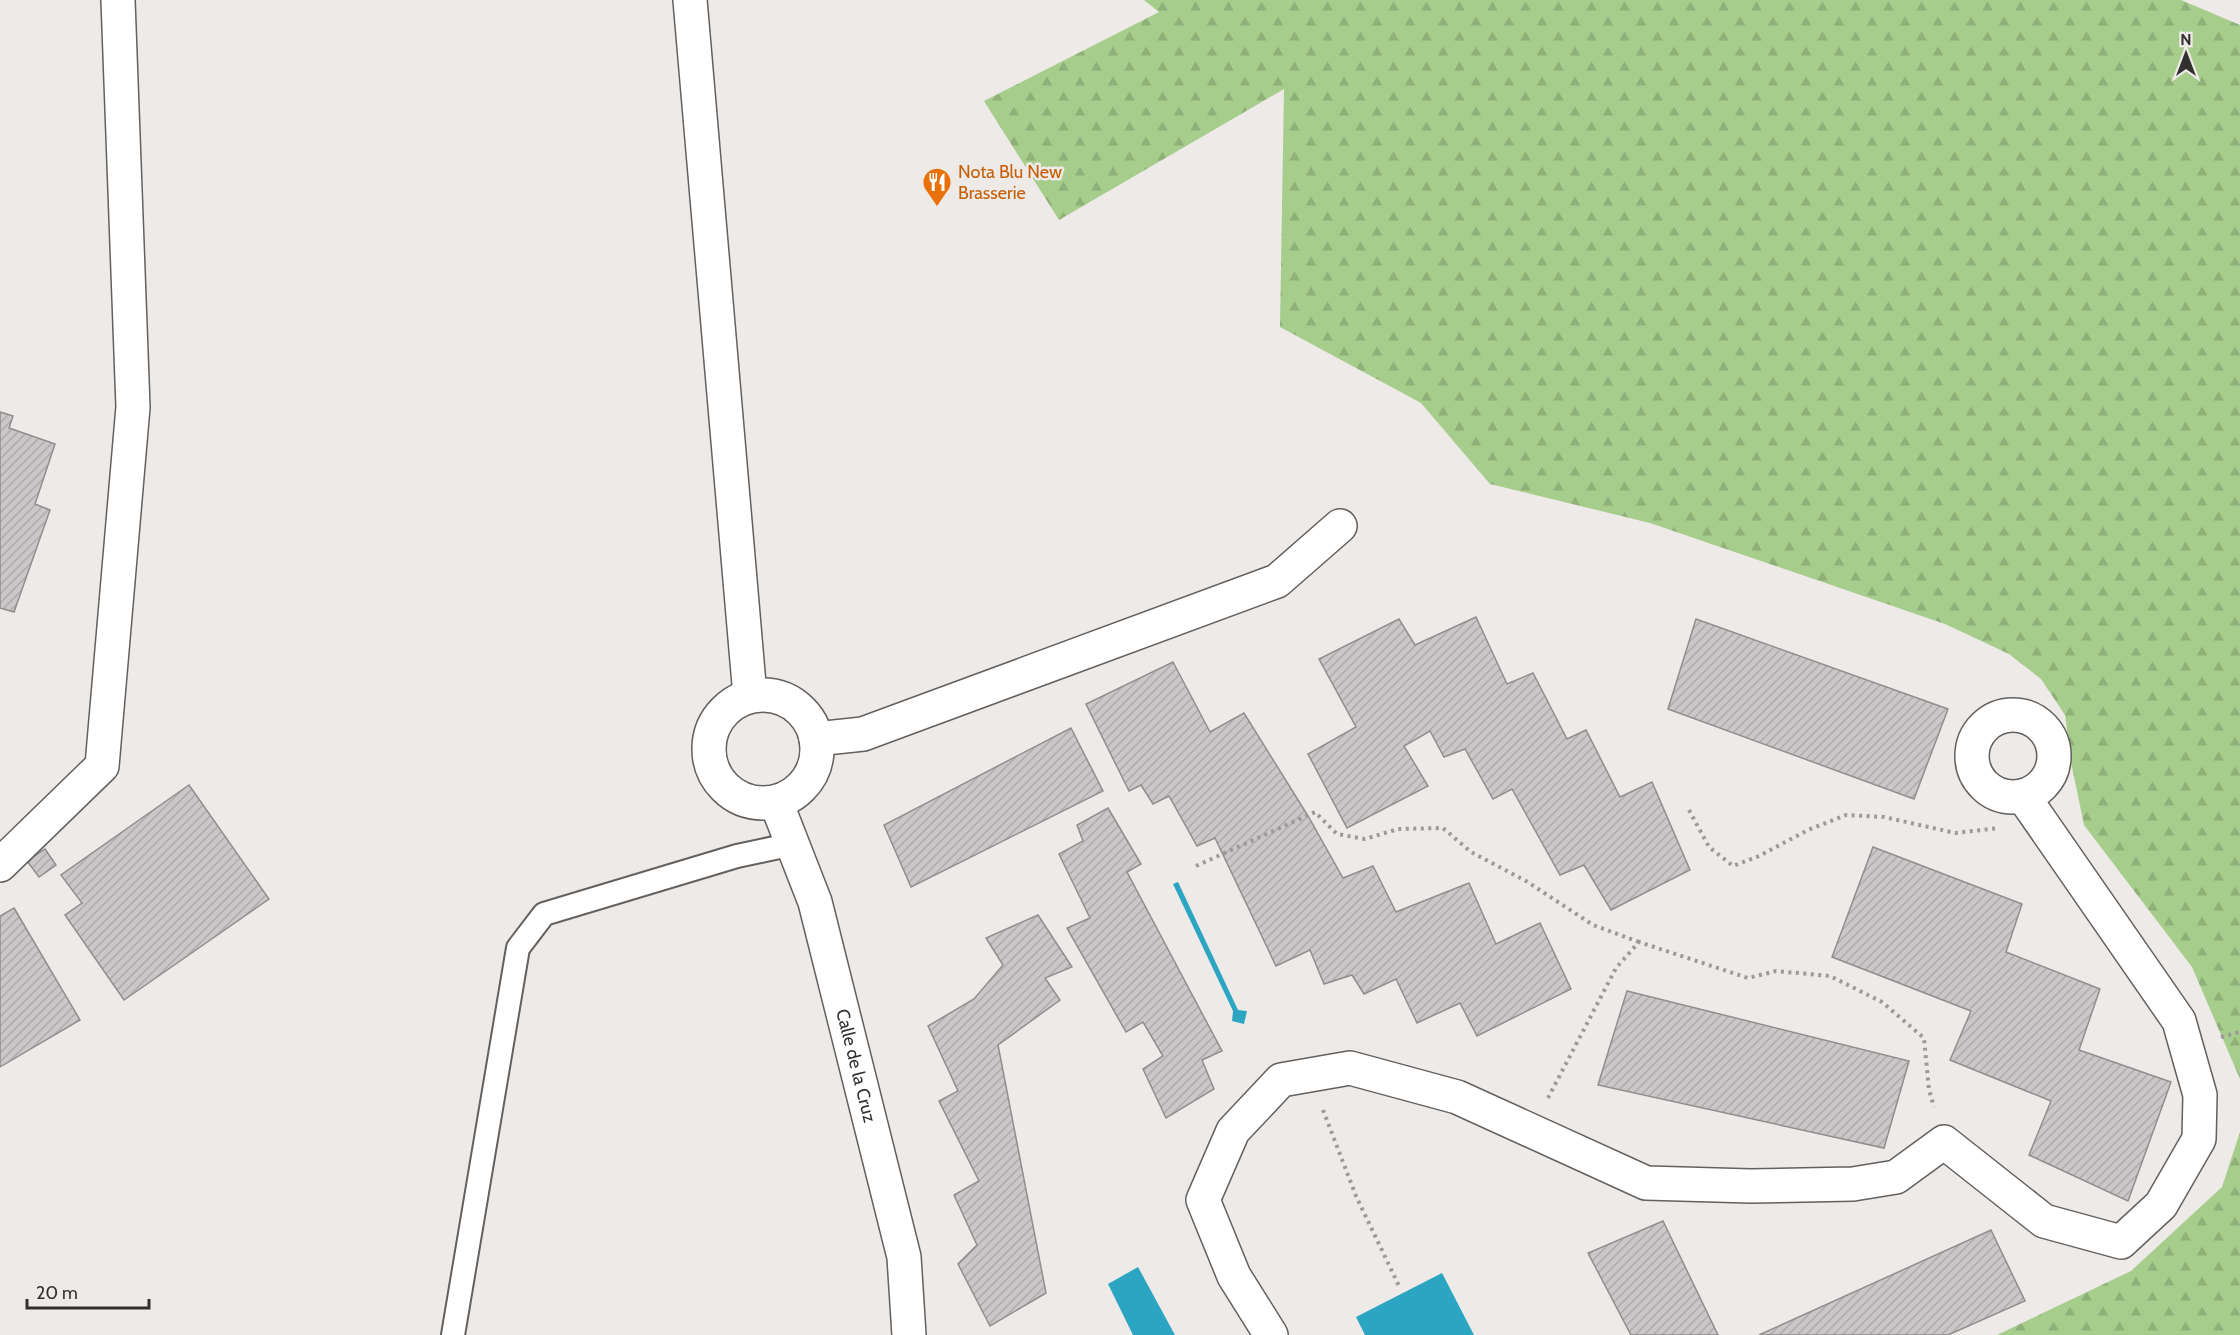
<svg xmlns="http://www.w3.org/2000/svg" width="2240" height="1335" font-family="Cabin,sans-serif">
<defs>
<pattern id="forest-firs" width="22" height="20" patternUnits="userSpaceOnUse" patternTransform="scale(1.5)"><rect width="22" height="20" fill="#a6cd8b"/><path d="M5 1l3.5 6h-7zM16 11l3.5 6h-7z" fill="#8fb078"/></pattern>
<pattern id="building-hatch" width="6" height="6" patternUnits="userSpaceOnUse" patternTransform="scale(1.5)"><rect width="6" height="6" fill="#cbc7c9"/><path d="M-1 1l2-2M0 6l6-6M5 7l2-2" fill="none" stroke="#afabad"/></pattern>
</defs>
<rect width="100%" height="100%" fill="#eeeae8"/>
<g fill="url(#forest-firs)">
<polygon points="1144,0 2181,0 2240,25 2240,1079 2192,967 2084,825 2072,767 2065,715 2041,679 2009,654 1945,624 1650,523 1490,484 1421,403 1280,327 1284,89 1059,220 984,101 1159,12"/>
<polygon points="2240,1132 2240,1335 1997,1335 2131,1271 2222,1187"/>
</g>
<g fill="#2ca5c3">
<polygon points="1178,882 1238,1010 1247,1011 1244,1024 1232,1021 1233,1011 1173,884"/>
<polygon points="1138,1267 1175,1335 1133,1335 1108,1284"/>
<polygon points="1442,1273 1474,1335 1365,1335 1356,1317"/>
</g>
<g fill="url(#building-hatch)" stroke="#918d8f" stroke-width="1.5">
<polygon points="0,412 13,416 9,428 55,444 35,504 50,510 14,612 0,608"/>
<polygon points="1476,617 1507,684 1533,673 1567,739 1586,730 1620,797 1652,782 1690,870 1611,910 1584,865 1560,875 1512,789 1493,799 1465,749 1444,757 1430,731 1404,746 1428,786 1347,828 1308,754 1356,727 1319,659 1399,619 1415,645"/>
<polygon points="1696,619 1948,709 1914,799 1668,709"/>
<polygon points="1173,662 1210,732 1244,713 1308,816 1343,878 1373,866 1396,912 1469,883 1496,944 1540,923 1571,989 1477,1036 1460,1003 1417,1023 1396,979 1364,994 1352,975 1324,984 1310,950 1276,966 1215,838 1197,846 1169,796 1153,804 1141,785 1129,791 1086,704"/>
<polygon points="1071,728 1103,791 911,887 884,825"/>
<polygon points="189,785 269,899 124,1000 65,915 82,903 61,875"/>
<polygon points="1108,808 1141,864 1127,872 1222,1051 1202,1060 1214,1089 1166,1118 1143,1069 1163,1056 1143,1022 1126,1032 1067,928 1090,918 1059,854 1083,841 1077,825"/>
<polygon points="1873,847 2022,904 2006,952 2100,989 2079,1050 2171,1082 2128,1201 2029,1155 2051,1101 1950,1060 1971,1011 1832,957"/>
<polygon points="45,849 56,865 39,877 27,861"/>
<polygon points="14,908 80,1020 0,1067 0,916"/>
<polygon points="1038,915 1072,967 1045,978 1060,1000 998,1045 1046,1293 990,1326 958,1264 977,1245 954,1195 979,1181 939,1101 958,1091 928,1026 974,999 1003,965 986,938"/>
<polygon points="1627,991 1909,1061 1884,1148 1598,1085"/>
<polygon points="1663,1221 1718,1335 1631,1335 1588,1253"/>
<polygon points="1991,1230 2025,1301 1948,1335 1759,1335"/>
</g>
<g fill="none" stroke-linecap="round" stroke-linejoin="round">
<g stroke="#63605e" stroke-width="26">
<polyline id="service" points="453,1335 518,948 544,914 737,856 793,844"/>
</g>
<g stroke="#63605e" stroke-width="36">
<g id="minor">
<circle cx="2013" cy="756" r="41"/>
<polyline points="816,739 863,734 1277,581 1340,526"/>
<polyline points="0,865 102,766 133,407 118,0"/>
<polyline points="1271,1335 1234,1276 1203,1200 1233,1131 1281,1080 1350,1068 1457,1097 1646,1183 1751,1186 1853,1184 1896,1177 1944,1142 2044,1221 2121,1242 2161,1205 2199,1139 2200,1095 2179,1021 2023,796"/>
</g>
</g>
<g stroke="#63605e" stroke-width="36">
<g id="tertiary">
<polyline points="690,0 750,696"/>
<circle cx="763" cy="749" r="54"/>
<path id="s1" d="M776,802L815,902L904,1257L909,1335"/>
</g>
</g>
<g stroke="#9d9998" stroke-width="4" stroke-dasharray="3 4.5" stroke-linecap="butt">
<polyline points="1689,810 1709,847 1733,866 1759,856 1808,830 1846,815 1884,817 1955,833 1999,828"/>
<polyline points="1196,866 1315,812 1337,834 1365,839 1398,829 1443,828 1471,852 1526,881 1593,925 1639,942"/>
<polyline points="2221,1037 2240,1032"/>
<polyline points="1548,1098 1616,968 1639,942 1748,978 1776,971 1830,976 1882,1002 1924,1038 1929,1090 1934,1107"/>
<polyline points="1323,1110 1356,1196 1399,1286"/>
</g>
<use href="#service" stroke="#fff" stroke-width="22"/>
<use href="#minor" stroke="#fff" stroke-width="33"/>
<use href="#tertiary" stroke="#fff" stroke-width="33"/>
</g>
<defs>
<g id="restaurant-pin" transform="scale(1.5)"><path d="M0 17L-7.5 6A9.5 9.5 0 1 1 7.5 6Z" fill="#e8710a" stroke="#eeeae8"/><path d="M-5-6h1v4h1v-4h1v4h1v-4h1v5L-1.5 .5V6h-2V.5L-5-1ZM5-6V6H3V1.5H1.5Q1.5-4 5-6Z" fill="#fff"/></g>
</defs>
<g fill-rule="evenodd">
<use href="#restaurant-pin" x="937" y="182"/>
</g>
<g text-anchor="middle" stroke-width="5" stroke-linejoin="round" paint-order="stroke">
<g font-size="18" fill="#c56008" stroke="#eeeae8" text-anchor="start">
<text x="958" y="178">Nota Blu New<tspan x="958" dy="21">Brasserie</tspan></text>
</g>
<g font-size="18" fill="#32302f" stroke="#eeeae8">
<text dy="6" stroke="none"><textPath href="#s1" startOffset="276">Calle de la Cruz</textPath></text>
</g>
</g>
<g transform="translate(2186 54)" stroke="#eeeae8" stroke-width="4.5" paint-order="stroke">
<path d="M0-4.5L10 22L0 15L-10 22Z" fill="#32302f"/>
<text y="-9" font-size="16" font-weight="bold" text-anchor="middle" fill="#32302f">N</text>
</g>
<path d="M27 1299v9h122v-9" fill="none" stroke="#32302f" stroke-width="3"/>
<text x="36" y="1299" font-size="18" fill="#32302f" stroke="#eeeae8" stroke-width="4.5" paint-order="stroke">20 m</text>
</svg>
